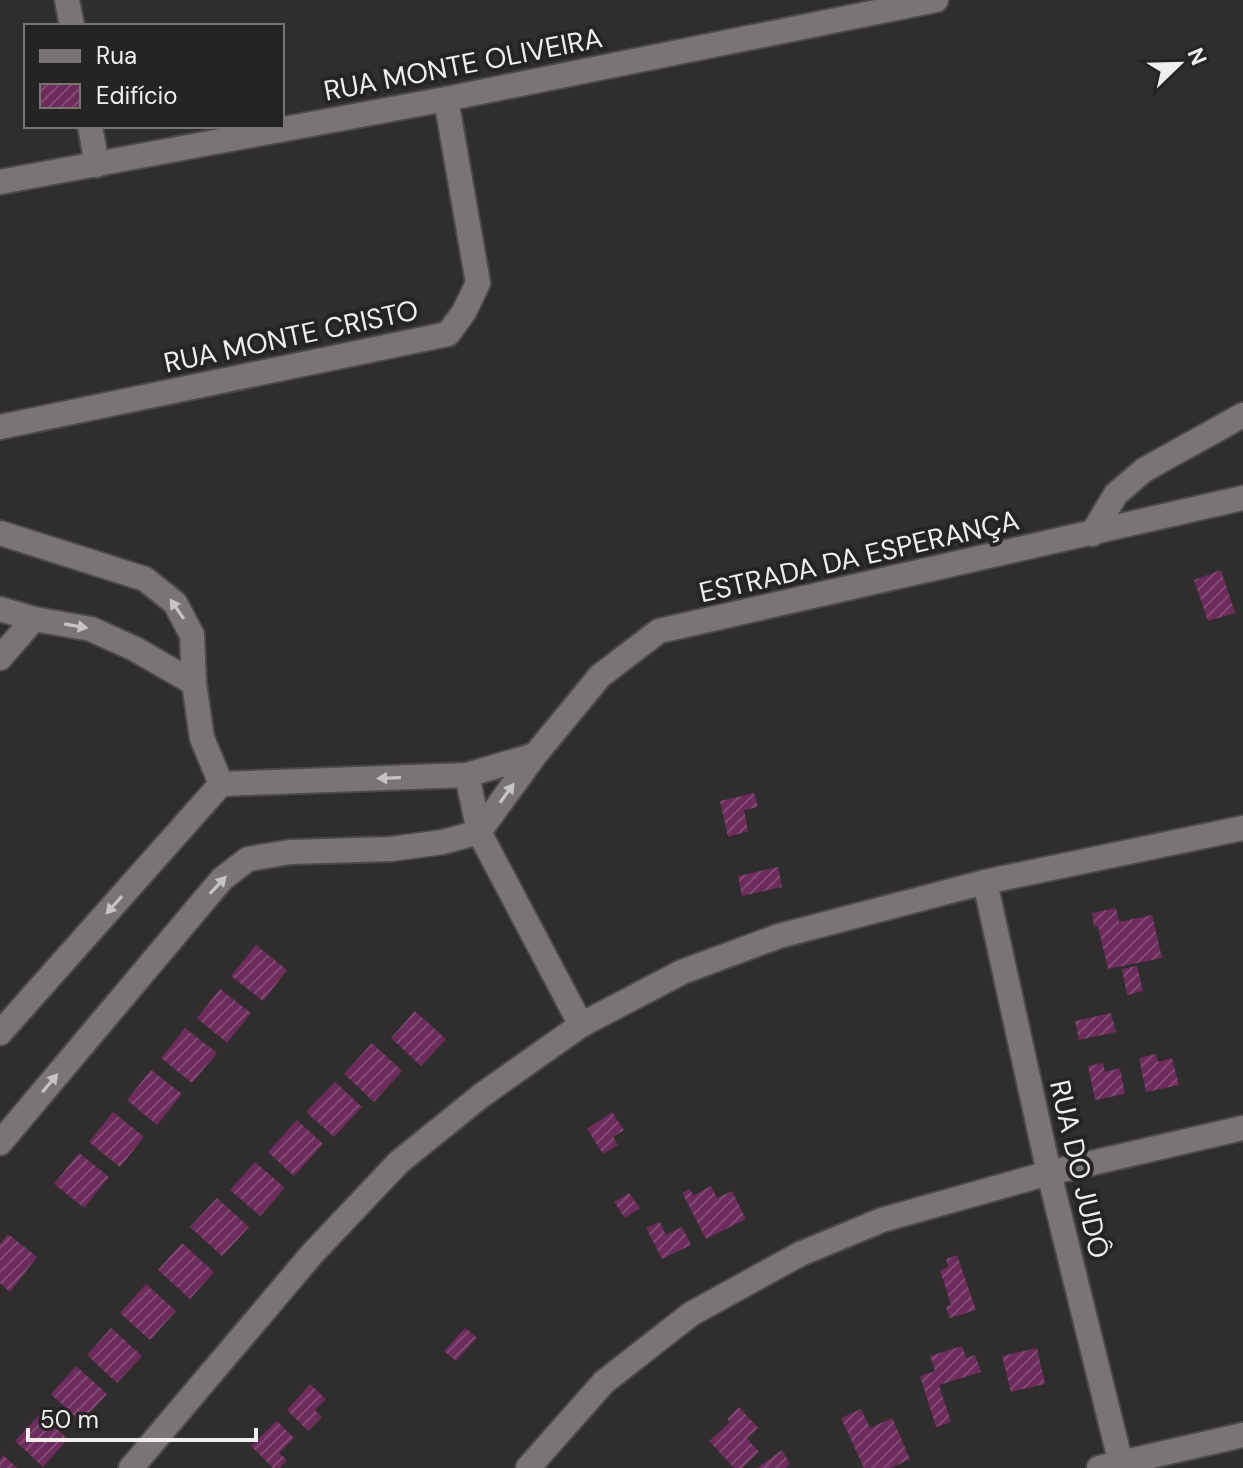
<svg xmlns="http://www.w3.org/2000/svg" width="1243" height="1468" font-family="'DM Sans',sans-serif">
<defs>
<pattern id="building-hatch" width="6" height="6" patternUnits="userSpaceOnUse" patternTransform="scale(2)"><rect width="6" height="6" fill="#6d2c5c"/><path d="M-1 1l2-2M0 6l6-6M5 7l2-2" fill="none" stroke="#824b74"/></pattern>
</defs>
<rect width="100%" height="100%" fill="#2f2d2d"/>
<g fill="url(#building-hatch)">
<polygon points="1221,570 1235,613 1208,621 1194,580"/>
<polygon points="754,793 758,807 744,810 748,831 728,837 720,801"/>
<polygon points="778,867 782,887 742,896 738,876"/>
<polygon points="1116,908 1119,922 1152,915 1162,958 1108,969 1098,926 1094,927 1092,913"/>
<polygon points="256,945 287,970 263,1001 231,976"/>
<polygon points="1137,966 1143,991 1127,995 1122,969"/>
<polygon points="220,989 251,1013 227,1043 197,1018"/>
<polygon points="415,1011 446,1039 421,1066 391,1038"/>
<polygon points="1111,1013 1116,1032 1079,1040 1075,1021"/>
<polygon points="185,1028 217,1053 192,1083 161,1058"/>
<polygon points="372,1043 402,1071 374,1102 344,1074"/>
<polygon points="1156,1054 1158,1062 1172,1058 1179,1085 1146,1092 1139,1058"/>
<polygon points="1103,1063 1105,1072 1120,1068 1125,1094 1095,1100 1088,1066"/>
<polygon points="151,1070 182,1094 157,1125 127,1100"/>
<polygon points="335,1082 362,1107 334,1137 306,1112"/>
<polygon points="113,1112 144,1137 120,1167 89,1142"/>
<polygon points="612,1112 624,1130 613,1137 618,1145 603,1154 587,1129"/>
<polygon points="297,1120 323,1144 294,1176 268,1152"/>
<polygon points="79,1153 109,1177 84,1208 54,1184"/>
<polygon points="255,1162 285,1188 260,1216 230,1190"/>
<polygon points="711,1186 717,1198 732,1191 746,1219 706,1239 682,1193 690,1189 693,1196"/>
<polygon points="629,1193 640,1208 625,1218 614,1202"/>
<polygon points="217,1198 249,1227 222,1256 190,1227"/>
<polygon points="660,1222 666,1235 682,1227 691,1245 662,1259 646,1228"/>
<polygon points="8,1234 37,1257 10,1292 0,1283 0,1244"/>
<polygon points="182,1243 214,1272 190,1299 158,1270"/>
<polygon points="957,1255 976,1310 950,1318 946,1307 951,1305 940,1270 948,1267 946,1259"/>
<polygon points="146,1284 176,1311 150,1340 120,1313"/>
<polygon points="111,1328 142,1356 117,1383 87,1355"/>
<polygon points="465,1328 477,1338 456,1361 444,1351"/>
<polygon points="962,1346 966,1358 975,1355 981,1372 939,1385 951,1422 936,1427 920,1376 935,1371 930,1356"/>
<polygon points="1037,1348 1045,1384 1011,1392 1002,1356"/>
<polygon points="76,1366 107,1394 81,1422 51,1394"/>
<polygon points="310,1384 326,1399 315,1410 322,1417 308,1431 287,1410"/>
<polygon points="739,1407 758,1428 747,1438 759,1452 742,1468 734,1468 709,1441 730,1422 727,1419"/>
<polygon points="861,1409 870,1428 892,1418 910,1459 891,1468 864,1468 841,1418"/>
<polygon points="40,1414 68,1439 43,1467 15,1441"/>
<polygon points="277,1421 294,1438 279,1453 287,1460 280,1468 273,1468 251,1446"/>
<polygon points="782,1450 790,1464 785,1468 757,1468"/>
<polygon points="3,1455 17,1468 0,1468 0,1459"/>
</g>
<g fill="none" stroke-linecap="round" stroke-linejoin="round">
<g stroke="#4c4949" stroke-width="28">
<g id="minor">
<polyline points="67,0 72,26"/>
<polyline points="90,126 97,165"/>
<polyline points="0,182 446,99 936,0"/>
<polyline points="0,427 448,334 464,312 478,283 446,99"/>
<polyline points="0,533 145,579 175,603 192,635 194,683 202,738 221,784"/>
<polyline points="1092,534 1116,494 1144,470 1243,415"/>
<polyline points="0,609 34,619 91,629 135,649 194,683"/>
<polyline points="0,658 34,619"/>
<polyline points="467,775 479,832 581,1025"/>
<polyline points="221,784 467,775 535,755"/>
<polyline points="479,832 535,755 600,676 659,631 1243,498"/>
<polyline points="985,882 1049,1173 1122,1468"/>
<polyline points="0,1033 221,784"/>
<polyline points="0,1143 222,879 248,859 290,852 391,849 443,842 479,832"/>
<polyline points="131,1468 312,1254 399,1162 482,1095 581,1025 682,972 779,936 985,882 1243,828"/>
<polyline points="528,1468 604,1382 691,1314 800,1254 882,1220 1049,1173 1243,1128"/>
<polyline points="1099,1468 1243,1435"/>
</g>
</g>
<use href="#minor" stroke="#797576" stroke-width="24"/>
</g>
<defs><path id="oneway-solid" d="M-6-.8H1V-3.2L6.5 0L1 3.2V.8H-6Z" transform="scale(2)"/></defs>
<g fill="#c6c4c4">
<use href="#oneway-solid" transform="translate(177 609) rotate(-125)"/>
<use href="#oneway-solid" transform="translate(76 626) rotate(10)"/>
<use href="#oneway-solid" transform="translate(389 778) rotate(178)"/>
<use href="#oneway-solid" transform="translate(507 793) rotate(-54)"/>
<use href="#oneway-solid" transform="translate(218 885) rotate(-47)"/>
<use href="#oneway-solid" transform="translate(114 905) rotate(132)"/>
<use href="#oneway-solid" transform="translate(50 1083) rotate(-50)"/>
</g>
<g text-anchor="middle" stroke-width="8" stroke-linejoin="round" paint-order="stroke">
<g font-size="28" fill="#f0eeee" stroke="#262323">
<text transform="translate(463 64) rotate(-11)" y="10">RUA MONTE OLIVEIRA</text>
<text transform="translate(291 336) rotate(-12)" y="10">RUA MONTE CRISTO</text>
<text transform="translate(859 556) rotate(-13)" y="10">ESTRADA DA ESPERANÇA</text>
<text transform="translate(1080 1169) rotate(77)" y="10">RUA DO JUDÔ</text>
</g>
</g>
<rect x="24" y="24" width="260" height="104" fill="#262323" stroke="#777474" stroke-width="2"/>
<rect x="40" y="50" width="40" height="12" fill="#797576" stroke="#777474" stroke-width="2"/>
<text x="96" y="64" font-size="24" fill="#f0eeee">Rua</text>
<rect x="40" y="84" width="40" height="24" fill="url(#building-hatch)" stroke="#777474" stroke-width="2"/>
<text x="96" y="104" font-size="24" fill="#f0eeee">Edifício</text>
<g transform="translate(1179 64) rotate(67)" stroke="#262323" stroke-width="6" paint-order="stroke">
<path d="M0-6L14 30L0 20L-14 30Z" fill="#f0eeee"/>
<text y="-12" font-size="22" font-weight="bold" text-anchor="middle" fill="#f0eeee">N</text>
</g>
<path d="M28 1428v12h228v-12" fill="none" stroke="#f0eeee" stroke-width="4"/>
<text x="40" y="1428" font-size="24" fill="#f0eeee" stroke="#262323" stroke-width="6" paint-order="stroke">50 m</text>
</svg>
